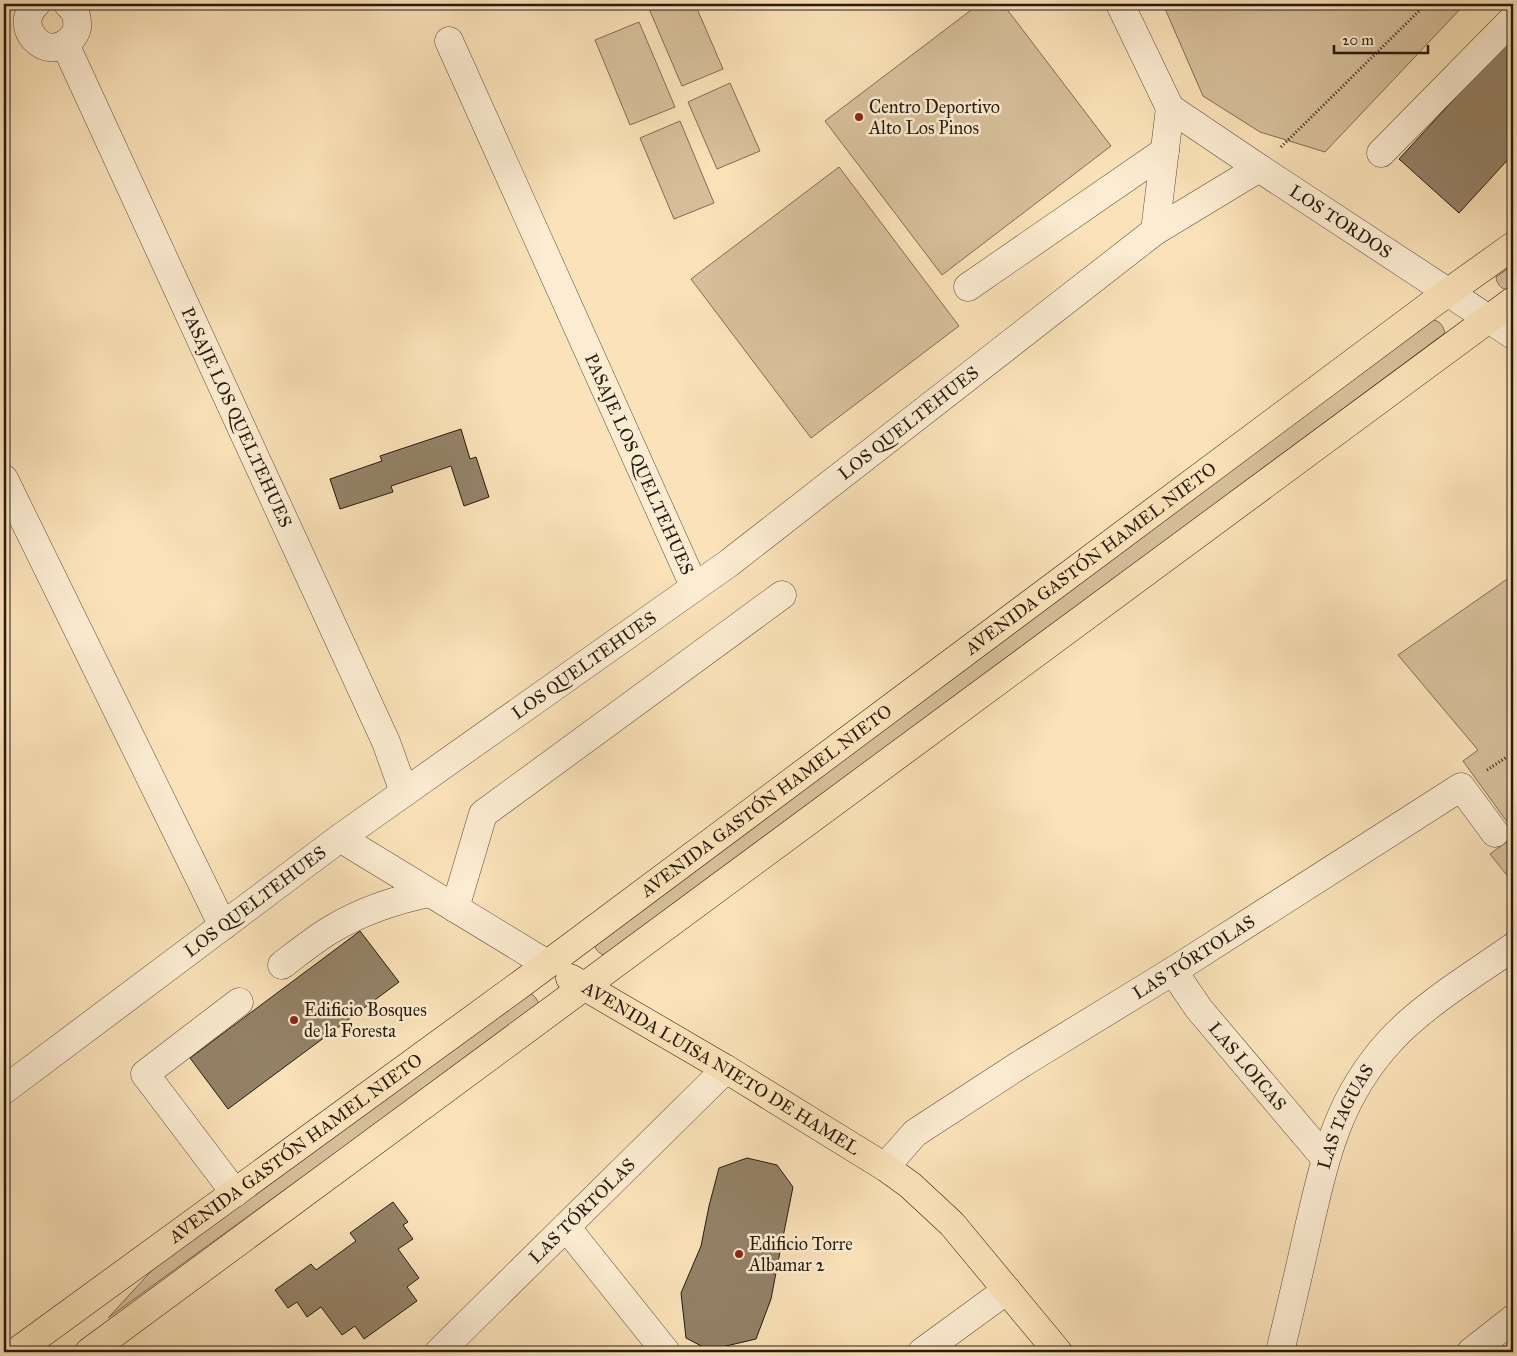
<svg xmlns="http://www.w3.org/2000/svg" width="1517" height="1356" font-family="'IM FELL Great Primer',serif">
<rect width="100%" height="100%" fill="#fbe2b8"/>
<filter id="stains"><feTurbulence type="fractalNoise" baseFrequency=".004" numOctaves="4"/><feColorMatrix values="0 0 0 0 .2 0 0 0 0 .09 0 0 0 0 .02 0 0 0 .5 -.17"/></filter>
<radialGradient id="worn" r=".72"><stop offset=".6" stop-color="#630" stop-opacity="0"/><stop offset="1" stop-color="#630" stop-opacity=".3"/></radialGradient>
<g fill="#d7c09b" stroke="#7e6e55">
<polygon points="647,4 695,4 723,69 682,86"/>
<polygon points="979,4 1003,4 1111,146 942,275 825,121"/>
<polygon points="1163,4 1465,4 1325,152 1260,132 1203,96"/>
<polygon points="639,22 675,107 630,125 595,40"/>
<polygon points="730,83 760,151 717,169 688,102"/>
<polygon points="680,121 714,203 674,219 640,138"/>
<polygon points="839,167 959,326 811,438 691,279"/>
<path d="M1513,265V285L1507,290C1500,288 1497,284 1496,277Z"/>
<path d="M1434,320C1441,322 1443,326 1445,333L606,956C598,953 595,950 594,942Z"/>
<polygon points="1513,575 1513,830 1463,761 1478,750 1398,655"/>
<polygon points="1513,837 1513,883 1490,854"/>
<path d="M528,992C534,995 537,998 539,1005L108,1318L156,1266Z"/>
</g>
<g fill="#948267" stroke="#251b0f">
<polygon points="1513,35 1513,154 1459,213 1399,159"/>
<polygon points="461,429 470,459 476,457 489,497 464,506 451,466 391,486 393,492 340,509 330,479 382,461 380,456"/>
<polygon points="360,931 399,982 228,1109 190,1058"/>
<polygon points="747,1158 777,1165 793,1187 778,1262 771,1299 756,1339 709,1350 686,1338 681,1293 701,1246 709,1206 719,1168"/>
<polygon points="393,1202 408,1222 403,1225 413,1239 398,1249 419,1278 407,1287 417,1301 364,1339 355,1326 342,1335 321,1307 307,1317 297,1302 288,1308 275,1290 311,1264 316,1270 356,1241 350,1233"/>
</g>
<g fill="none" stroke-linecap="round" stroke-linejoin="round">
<g stroke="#5a4d39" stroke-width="29">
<g id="minor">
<path d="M36,4C12,27 45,62 69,41C72,38 76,33 77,28C78,18 76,11 68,4"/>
<polyline points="1120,4 1170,108"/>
<path id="s1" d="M449,41L694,586"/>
<path id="s2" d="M65,44L386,742L404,792"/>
<path id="s3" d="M1170,108L1259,168L1513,335"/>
<polyline points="1381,153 1513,19"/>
<polyline points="1155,231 1259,168"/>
<polyline points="968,287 1165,151"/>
<polyline points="4,479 223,926"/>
<polyline points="340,838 547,964"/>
<polyline points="455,908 483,814 782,595"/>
<path d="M282,965C299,952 315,939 332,929C362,911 395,900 429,893"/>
<path id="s4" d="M1173,971L1199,1009L1325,1158"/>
<path id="s5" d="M4,1090L340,838L729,563L1155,231L1170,108"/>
<path id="s6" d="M885,1167L915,1133L1021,1064L1173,971L1461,787L1495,833"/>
<polyline points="235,1193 145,1074 239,1002"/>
<polyline points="566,1227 666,1352"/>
<path id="s7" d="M439,1352L726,1069"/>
<polyline points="922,1352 1007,1290"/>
<path id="s8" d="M1280,1352C1290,1310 1300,1268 1309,1227C1326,1155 1338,1098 1390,1041C1423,1005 1473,975 1513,947"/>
<polyline points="1471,1352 1513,1319"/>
</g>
</g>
<g stroke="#251b0f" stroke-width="29">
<g id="major">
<path id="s9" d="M570,978L726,1069L885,1167L910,1185L952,1224L1058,1352"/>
<path id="s10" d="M16,1352L525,981L1429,306L1513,246"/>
<polyline points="89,1352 1513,301"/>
</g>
</g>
<g stroke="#251b0f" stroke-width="3" stroke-dasharray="1 2.5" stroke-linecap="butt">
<polyline points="1281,147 1426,4"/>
<polyline points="1487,770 1513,753"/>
</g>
<use href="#minor" stroke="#fcecd1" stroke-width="28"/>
<use href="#major" stroke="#fbe2b8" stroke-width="28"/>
</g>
<g fill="#8f2418" stroke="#fcecd1" stroke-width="2">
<circle cx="859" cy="117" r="5"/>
<circle cx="294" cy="1020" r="5"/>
<circle cx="739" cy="1254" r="5"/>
</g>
<g text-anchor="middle" stroke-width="5" stroke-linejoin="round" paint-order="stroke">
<g font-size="18" fill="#251b0f" stroke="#fcecd1" text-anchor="start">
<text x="869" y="113">Centro Deportivo<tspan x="869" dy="21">Alto Los Pinos</tspan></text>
<text x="304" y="1016">Edificio Bosques<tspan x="304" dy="21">de la Foresta</tspan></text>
<text x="749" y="1250">Edificio Torre<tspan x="749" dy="21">Albamar 2</tspan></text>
</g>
<g font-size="18" fill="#251b0f" stroke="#fcecd1">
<text dy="6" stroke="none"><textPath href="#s3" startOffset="205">LOS TORDOS</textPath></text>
<text dy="6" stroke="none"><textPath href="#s2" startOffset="411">PASAJE LOS QUELTEHUES</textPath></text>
<text dy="6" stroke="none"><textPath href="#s5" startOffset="1124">LOS QUELTEHUES</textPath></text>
<text dy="6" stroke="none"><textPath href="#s1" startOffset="464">PASAJE LOS QUELTEHUES</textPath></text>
<text dy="6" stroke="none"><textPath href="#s10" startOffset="1336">AVENIDA GASTÓN HAMEL NIETO</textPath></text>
<text dy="6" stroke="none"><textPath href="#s5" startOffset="719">LOS QUELTEHUES</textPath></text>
<text dy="6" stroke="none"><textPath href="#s10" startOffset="931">AVENIDA GASTÓN HAMEL NIETO</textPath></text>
<text dy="6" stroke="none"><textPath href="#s5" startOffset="314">LOS QUELTEHUES</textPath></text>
<text dy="6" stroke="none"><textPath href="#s6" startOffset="375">LAS TÓRTOLAS</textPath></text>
<text dy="6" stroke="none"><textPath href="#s4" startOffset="121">LAS LOICAS</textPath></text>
<text dy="6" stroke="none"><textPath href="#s9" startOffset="176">AVENIDA LUISA NIETO DE HAMEL</textPath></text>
<text dy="6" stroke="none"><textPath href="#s8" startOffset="245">LAS TAGUAS</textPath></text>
<text dy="6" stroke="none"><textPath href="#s10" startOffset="346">AVENIDA GASTÓN HAMEL NIETO</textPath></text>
<text dy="6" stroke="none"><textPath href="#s7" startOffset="201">LAS TÓRTOLAS</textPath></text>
</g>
</g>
<rect width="1517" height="1356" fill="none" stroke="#fbe2b8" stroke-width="20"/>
<rect x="5" y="5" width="1507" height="1346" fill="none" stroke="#251b0f" stroke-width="2.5"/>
<rect x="10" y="10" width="1497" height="1336" fill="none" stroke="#251b0f"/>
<path d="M1334 45v8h94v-8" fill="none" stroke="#251b0f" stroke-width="2.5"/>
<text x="1342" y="45" font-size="15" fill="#251b0f" stroke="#fcecd1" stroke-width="4" paint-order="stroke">20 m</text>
<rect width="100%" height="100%" filter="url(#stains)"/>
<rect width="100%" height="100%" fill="url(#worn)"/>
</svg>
